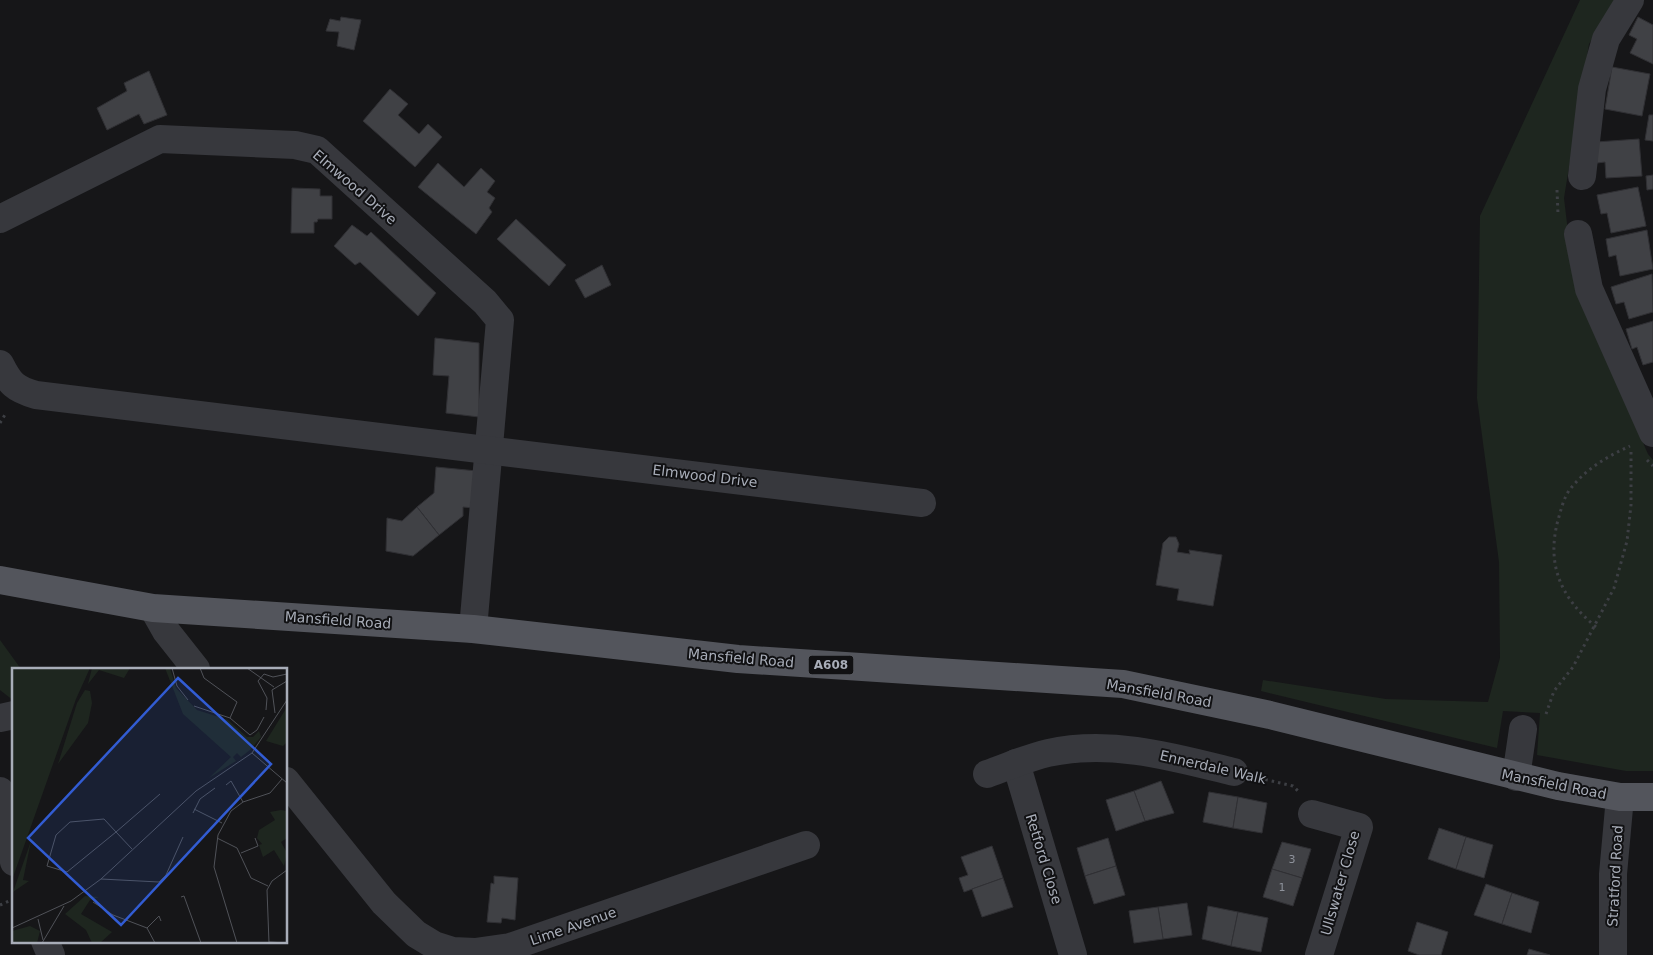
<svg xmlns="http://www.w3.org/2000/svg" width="1653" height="955" font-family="'DejaVu Sans',sans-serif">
<rect width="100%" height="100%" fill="#161618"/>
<g fill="#1e261f">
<polygon points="1580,0 1615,0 1589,44 1564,198 1573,274 1606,358 1648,454 1653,460 1653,771 1626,771 1537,755 1540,713 1503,711 1497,748 1261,691 1263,680 1386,699 1488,702 1500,658 1499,562 1477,398 1480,216"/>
<polygon points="0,640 21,669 14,669 14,701 0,690"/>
</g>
<g fill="#404145" stroke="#303034">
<polygon points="341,17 361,20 354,50 337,46 339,32 326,31 330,19 340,21"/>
<polygon points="1638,17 1653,25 1653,64 1630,53 1637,39 1629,35"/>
<polygon points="1612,67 1650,74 1642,116 1605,109"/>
<polygon points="149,71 167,115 144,124 139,114 107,130 97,108 127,91 124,83"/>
<polygon points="390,89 408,104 398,115 419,134 428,124 442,137 415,167 363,121"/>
<polygon points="1649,115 1653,115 1653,141 1645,140"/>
<polygon points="1639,139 1642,176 1606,178 1605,162 1597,163 1596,142"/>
<polygon points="438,163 464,187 481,168 495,181 487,192 495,198 489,208 492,212 476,234 418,187"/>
<polygon points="1653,175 1653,189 1647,190 1646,176"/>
<polygon points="1638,187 1646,226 1611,233 1607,213 1601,214 1597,195"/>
<polygon points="292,188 320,189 320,196 332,196 332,219 318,219 317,222 314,222 314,233 291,233"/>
<polygon points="516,219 566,265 549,286 497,239"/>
<polygon points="352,225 367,236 371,232 436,293 418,316 360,262 355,265 334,246"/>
<polygon points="1647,230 1653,269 1620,276 1616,255 1609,257 1606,239"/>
<polygon points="602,265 611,285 585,298 575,280"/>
<polygon points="1652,274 1653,312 1629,319 1624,302 1616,304 1611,287"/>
<polygon points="1653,321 1653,362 1643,365 1637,347 1632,349 1626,329"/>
<polygon points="435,338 479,343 479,417 446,413 449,376 433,375"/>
<polygon points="436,467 477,471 474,508 463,507 463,516 439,535 417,507 434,493"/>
<polygon points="417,507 439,535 413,556 386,551 387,518 402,521"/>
<polygon points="1169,537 1176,537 1179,544 1177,552 1190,554 1189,550 1222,555 1213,606 1177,600 1179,589 1156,585 1163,543"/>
<polygon points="1161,781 1174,813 1145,821 1134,791"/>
<polygon points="1134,791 1145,821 1116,831 1106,800"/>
<polygon points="1209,792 1238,797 1233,828 1203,822"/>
<polygon points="1238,797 1267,803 1262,833 1233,828"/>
<polygon points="1439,828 1466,837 1456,869 1428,859"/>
<polygon points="1466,837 1493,845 1484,878 1456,869"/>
<polygon points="1108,838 1116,866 1085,876 1077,848"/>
<polygon points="1282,842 1311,849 1302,878 1272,869"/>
<polygon points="992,846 1003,878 964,892 959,878 968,875 961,857"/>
<polygon points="1116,866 1125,895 1094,904 1085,876"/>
<polygon points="1272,869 1302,878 1293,906 1263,897"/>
<polygon points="494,876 518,878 515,920 502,918 501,923 487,922 491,883 494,884"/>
<polygon points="1003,878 1013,907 982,917 972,889"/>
<polygon points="1486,884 1512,893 1502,924 1474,915"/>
<polygon points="1512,893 1539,902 1531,933 1502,924"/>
<polygon points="1187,903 1192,935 1163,939 1158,907"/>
<polygon points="1208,906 1238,912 1231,946 1202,939"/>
<polygon points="1158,907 1163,939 1134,943 1129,911"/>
<polygon points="1238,912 1268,918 1261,952 1231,946"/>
<polygon points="1417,922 1448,932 1441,955 1419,955 1408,951"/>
<polygon points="1529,949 1550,955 1527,955"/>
</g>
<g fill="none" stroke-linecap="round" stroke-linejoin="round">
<g stroke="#3d3f44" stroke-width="3" stroke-dasharray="2.5 4" stroke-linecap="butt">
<polyline points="1557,190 1558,214"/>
<polyline points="0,423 6,413"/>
<polyline points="1647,460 1653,466"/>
<path d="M1596,627C1561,598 1546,565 1558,520C1561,510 1564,496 1571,488C1586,469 1608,456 1630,446"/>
<polyline points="1546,714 1554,691 1573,667 1614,588 1627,541 1631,505 1631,451"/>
<polyline points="1259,778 1293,786 1299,792"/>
<polyline points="0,905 14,899"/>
</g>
<g stroke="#37383d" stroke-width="28">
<polyline points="1582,176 1592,89 1606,39 1630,0"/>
<polyline points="0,219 160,139 295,145 317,150 485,302 500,320 473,629"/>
<polyline points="1578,234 1589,289 1653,433"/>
<path d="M0,364C10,384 15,389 36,395L922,503"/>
<polyline points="153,608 166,631 196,669"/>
<polyline points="0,718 14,715"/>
<polyline points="1016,763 1073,955"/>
<path d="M987,774C1007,767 1027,758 1048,753C1111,739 1174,757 1234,772"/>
<polyline points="1516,777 1523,729"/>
<polyline points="286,781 384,903 416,934 434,945 453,951 475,952 510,947 806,845"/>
<polyline points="0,791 14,862"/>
<polyline points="1312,814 1359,827 1319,955"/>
<polyline points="45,941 51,955"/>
<polyline points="1613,955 1613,874 1620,797"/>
</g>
<polyline stroke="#53555c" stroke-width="28" points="0,580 153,608 473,629 738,659 1123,684 1270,715 1558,786 1620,797 1653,797"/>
</g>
<g text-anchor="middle" stroke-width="4" stroke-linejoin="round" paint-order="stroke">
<g font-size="11" fill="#8e929b">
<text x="1292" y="863">3</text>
<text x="1282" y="891">1</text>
</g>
<rect fill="#111113" stroke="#7b7e86" stroke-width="1" x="808.5" y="655.5" width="45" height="19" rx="4"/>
<g font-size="12" font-weight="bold" fill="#a8adb8">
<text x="831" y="669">A608</text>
</g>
<g font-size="14" fill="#a8adb8" stroke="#111113">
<text transform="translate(355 187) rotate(41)" y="5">Elmwood Drive</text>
<text transform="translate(705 476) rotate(7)" y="5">Elmwood Drive</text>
<text transform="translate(338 620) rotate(4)" y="5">Mansfield Road</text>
<text transform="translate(741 658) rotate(5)" y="5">Mansfield Road</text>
<text transform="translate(1159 693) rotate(10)" y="5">Mansfield Road</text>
<text transform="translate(1213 767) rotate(13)" y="5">Ennerdale Walk</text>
<text transform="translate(1554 784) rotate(11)" y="5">Mansfield Road</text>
<text transform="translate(1044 859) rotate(73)" y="5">Retford Close</text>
<text transform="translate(1615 876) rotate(-87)" y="5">Stratford Road</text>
<text transform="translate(1340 883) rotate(-74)" y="5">Ullswater Close</text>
<text transform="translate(573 926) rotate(-19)" y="5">Lime Avenue</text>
</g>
</g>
<g transform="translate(12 668)">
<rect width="275" height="275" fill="#161618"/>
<path d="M0,0H78L64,31L0,212ZM80,0H118L112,10L87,2L76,16ZM153,0H158L164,20L185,42L216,52L235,69H241L247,63L249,69L238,82L229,89L225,85L221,89L224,93L197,110L219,89L171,46ZM73,22L78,23L80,35L76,55L46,96L65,35ZM275,39V74L271,78L254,73ZM269,142L275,143V170L269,174L275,185L272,198L262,182L251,189L247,177L250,176L245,170L247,162L263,152L258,144ZM19,173L11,212L17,213L1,224ZM73,228L87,229L78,232L69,246L100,264L88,275H80L74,262L53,246ZM18,258L28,263L25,275H0V263Z" fill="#1e261f"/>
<path fill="none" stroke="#505258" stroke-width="1" d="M160,0L165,18L176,32M188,0L192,10L225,34L218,50M235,0L262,19M182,38L218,50L238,67L245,62L252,49M254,42L255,30L246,13L252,6L261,9L275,6M263,45L260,22L275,13M240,85L275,115M214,117L219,113L231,134M182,141L210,155M181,145L188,131L203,120M205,170L225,180L239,210L256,218M120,181L104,164L55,204L35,198L44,167L58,154L92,151L104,164L148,126M229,185L246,178L243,170M89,211L147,214L154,207L171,169M169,229L172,228L189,275M81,234L101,247L135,260L143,275M26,251L31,272M0,260L59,233L89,211L184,123L240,85L275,32M135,260L147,248L149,253M257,274L275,275M30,275L52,238M225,275L202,199L206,167L219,143L231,134L258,125L270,111M257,275L255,222L260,213L275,202"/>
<path fill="#325cd3" fill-opacity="0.15" stroke="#325cd3" stroke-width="2.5" d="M166,10L259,96L109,257L16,170Z"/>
<rect width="275" height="275" fill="none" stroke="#a8adb8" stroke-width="2.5"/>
</g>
</svg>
